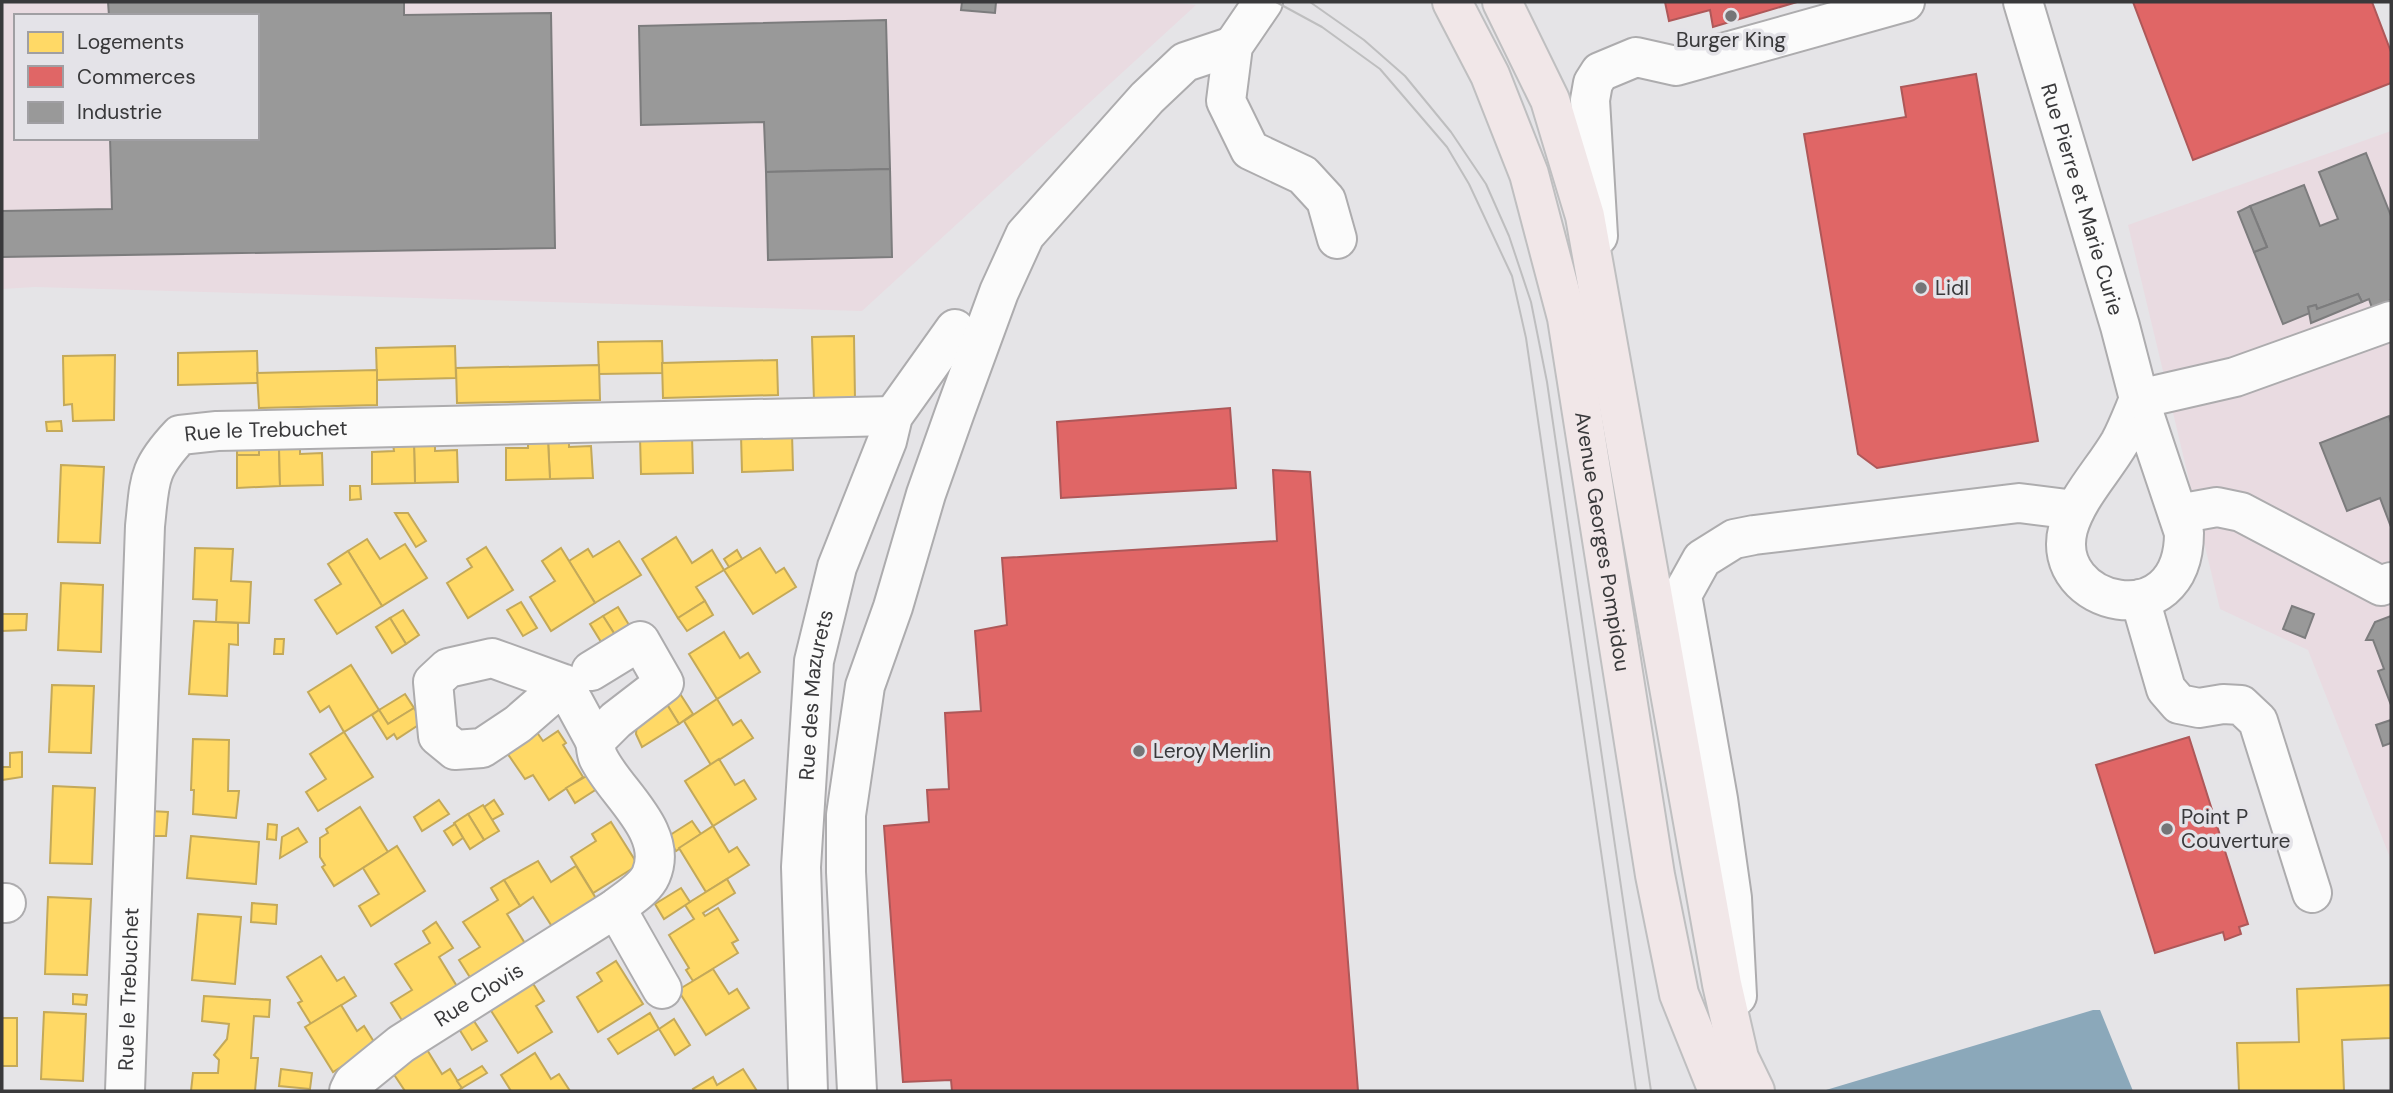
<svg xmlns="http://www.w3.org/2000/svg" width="2393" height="1093" font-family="'DM Sans',sans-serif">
<rect width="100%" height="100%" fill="#e5e4e7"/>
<g fill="#e9dbe1" fill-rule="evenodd">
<path d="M2,2H1170L1196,5L862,311L35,287L2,289ZM16,16H257V138H16Z"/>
<polygon points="2391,131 2391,860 2308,650 2220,609 2128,225"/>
</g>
<polygon fill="#8ba8ba" points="2093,1010 2100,1010 2133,1091 1826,1090"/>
<g fill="#ffd966" stroke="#c4a959" stroke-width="2">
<polygon points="854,336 855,400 814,401 812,337"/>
<polygon points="662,341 663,373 599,374 598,342"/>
<polygon points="455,346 456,378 377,380 376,348"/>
<polygon points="257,351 258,383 178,385 178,353"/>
<polygon points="115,355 114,420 73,421 72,404 64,405 63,356"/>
<polygon points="777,360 778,395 663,398 662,363"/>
<polygon points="599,365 600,400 457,403 456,368"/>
<polygon points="377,370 377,405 259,408 257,373"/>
<polygon points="61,421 62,431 47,431 46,422"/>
<polygon points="792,433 793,470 742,472 741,435"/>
<polygon points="692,436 693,473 641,474 640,437"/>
<polygon points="569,439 569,447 591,446 593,478 550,479 548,440"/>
<polygon points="548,440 550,479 506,480 506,448 528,448 528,441"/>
<polygon points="435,443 435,451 457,450 458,482 415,483 414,444"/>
<polygon points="393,444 414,444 415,483 372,484 372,452 394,451"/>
<polygon points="279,447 280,486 237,488 237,455 259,455 259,448"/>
<polygon points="279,447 300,447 300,454 322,453 323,485 280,486"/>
<rect x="237" y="448" width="22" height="7"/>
<polygon points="61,465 104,467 100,543 58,542"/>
<polygon points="350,486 360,486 361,499 350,500"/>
<polygon points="395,513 408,513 426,541 416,547"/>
<polygon points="676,537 692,563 712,550 724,570 696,587 705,601 678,618 642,559"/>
<polygon points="367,539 380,559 405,544 427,578 382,606 348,551"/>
<polygon points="619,541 641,575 595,603 569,561 588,549 593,557"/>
<polygon points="486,547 513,590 468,618 447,583 472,567 467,559"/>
<polygon points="195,548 233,549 231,581 251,582 249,623 216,622 217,600 193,599"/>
<polygon points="561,548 595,603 551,631 530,597 555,581 542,561"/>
<polygon points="760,548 776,573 784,568 796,587 753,614 724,570"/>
<polygon points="737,550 742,559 729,567 724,559"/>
<polygon points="348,551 382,606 337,634 315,600 341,584 328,564"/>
<polygon points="61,583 103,585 101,652 58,650"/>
<polygon points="705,601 713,615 687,631 678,618"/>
<polygon points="521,602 537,628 523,636 507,610"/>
<polygon points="618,607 634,633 619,641 603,616"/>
<polygon points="403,610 419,635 406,644 390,618"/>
<polygon points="2,614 27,614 26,630 2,631"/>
<polygon points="603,616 619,641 606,650 590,624"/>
<polygon points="390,618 406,644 392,653 376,627"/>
<polygon points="194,621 238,623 238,645 229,644 227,696 189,694"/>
<polygon points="724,632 740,658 748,653 760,672 717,699 689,654"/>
<polygon points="275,639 284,639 283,654 274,654"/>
<polygon points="351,665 379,710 344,732 329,706 320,712 308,692"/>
<polygon points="52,685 94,686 91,753 49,752"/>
<polygon points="677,689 693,714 679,724 663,698"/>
<polygon points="405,694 414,708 388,724 379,710"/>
<polygon points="663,698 679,724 642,747 636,734 637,723"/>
<polygon points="717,699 733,725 741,720 753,738 711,765 684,721"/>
<polygon points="414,708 423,722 397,739 394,734 387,739 372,715 379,710 388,724"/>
<polygon points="536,731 543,741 558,731 566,743 563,745 583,777 549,800 533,775 525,779 505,750"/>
<polygon points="344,732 373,777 318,811 306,792 326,779 310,754"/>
<polygon points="193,739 229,740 228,791 239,791 236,818 193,814 194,790 191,790"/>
<polygon points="22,752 22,777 2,780 2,767 10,767 10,753"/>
<polygon points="719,759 735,785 744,780 756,799 713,826 685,781"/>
<polygon points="592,773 600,787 575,803 566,788"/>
<polygon points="53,786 95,788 92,864 50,863"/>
<polygon points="439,800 449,814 422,831 414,817"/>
<polygon points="494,800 503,814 492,820 484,807"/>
<polygon points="483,805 499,831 484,840 468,814"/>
<polygon points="360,807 388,852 334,886 322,867 325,865 320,857 320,838 328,833 326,829"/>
<polygon points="150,811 168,812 166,836 150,836"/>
<polygon points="468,814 484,840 470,849 454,823"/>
<polygon points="692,821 701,834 676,851 667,837"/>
<polygon points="611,822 638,865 593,893 571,857 596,841 592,834"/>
<polygon points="268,824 277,825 276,840 267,839"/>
<polygon points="455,824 463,838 453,845 444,831"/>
<polygon points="713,826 729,852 737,847 749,865 706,892 679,848"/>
<polygon points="298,828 307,842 280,858 282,837"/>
<polygon points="191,836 259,842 256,884 187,878"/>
<polygon points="397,846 425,891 371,926 359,906 379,894 363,868"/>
<polygon points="538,861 551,882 576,866 597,900 553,928 533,897 520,906 504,880"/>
<polygon points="727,879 735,893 703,913 705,916 718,908 738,940 732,943 738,953 693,981 686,970 689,968 669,935 694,919 685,905"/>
<polygon points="504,880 520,906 507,914 526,945 471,979 459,960 480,947 463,922 498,900 491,888"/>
<polygon points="681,888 690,902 664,919 655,904"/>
<polygon points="48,897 91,899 87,975 45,974"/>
<polygon points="252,903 277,905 276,924 251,922"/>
<polygon points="198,914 241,917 235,984 192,980"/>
<polygon points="436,922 453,948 439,957 458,988 403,1022 391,1003 412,990 395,964 430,943 423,931"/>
<polygon points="321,956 337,981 344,977 356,996 311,1024 298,1003 302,1001 287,977"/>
<polygon points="616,961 643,1004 598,1032 577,997 602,981 597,973"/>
<polygon points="713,969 729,994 737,989 749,1008 706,1035 678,990"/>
<polygon points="532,982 544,1001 536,1006 552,1032 518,1053 490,1009"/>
<polygon points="2391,985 2391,1038 2342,1040 2344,1091 2239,1091 2237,1043 2299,1042 2297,989"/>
<polygon points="73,994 87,995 86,1005 73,1004"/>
<polygon points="204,996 270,1000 269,1017 254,1016 251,1058 258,1058 255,1091 191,1091 193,1073 218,1073 219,1060 214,1055 227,1039 229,1024 202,1021"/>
<polygon points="341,1005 357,1031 364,1026 376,1045 333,1072 305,1027"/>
<polygon points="44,1012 86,1014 83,1081 41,1079"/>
<polygon points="650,1013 659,1029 618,1054 608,1039"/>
<polygon points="470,1015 487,1041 472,1050 456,1024"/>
<rect x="2" y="1018" width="15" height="48"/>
<polygon points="674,1019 690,1045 675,1055 659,1029"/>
<polygon points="426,1048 442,1074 450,1069 462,1088 457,1091 405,1091 391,1070"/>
<polygon points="535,1053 551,1079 559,1074 570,1091 511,1091 501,1075"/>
<polygon points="482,1066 487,1073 462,1088 457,1081"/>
<polygon points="281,1069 312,1073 310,1089 279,1086"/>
<polygon points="743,1069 757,1091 694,1091 693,1089 713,1077 717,1085"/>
</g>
<g fill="#e06666" stroke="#ae5859" stroke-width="2">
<polygon points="1665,2 1797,2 1713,27 1710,10 1669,21"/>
<polygon points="2133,2 2372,2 2391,52 2391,83 2193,160"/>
<polygon points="1976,74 2038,441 1877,468 1858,454 1804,134 1906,117 1901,87"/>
<polygon points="1230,408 1236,488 1061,498 1057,422"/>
<polygon points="1273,470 1310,472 1358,1091 952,1091 951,1080 903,1082 884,826 929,822 927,790 949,789 945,713 981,711 975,631 1007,625 1002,558 1277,541"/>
<polygon points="2189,737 2248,924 2239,927 2241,934 2225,940 2223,932 2155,953 2096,765"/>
</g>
<g fill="#999" stroke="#7c7c7d" stroke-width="2">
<polygon points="108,2 404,2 404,15 551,13 555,248 2,257 2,211 112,209 110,138 257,138 257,16 109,16"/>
<polygon points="962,2 996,2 995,13 961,10"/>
<polygon points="886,20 890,169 766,172 764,122 641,125 639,26"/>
<polygon points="2366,153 2391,216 2391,300 2372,308 2369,299 2362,302 2358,294 2317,309 2316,305 2308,307 2310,313 2283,324 2254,252 2267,247 2250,206 2304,185 2320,226 2338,219 2319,172"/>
<polygon points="890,169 892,257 768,260 766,172"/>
<polygon points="2250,206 2267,247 2254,252 2238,212"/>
<polygon points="2358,294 2362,302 2311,323 2308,307 2316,305 2317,309"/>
<polygon points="2389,416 2391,423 2391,527 2380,498 2347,511 2320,443"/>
<polygon points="2292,606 2314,614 2305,638 2283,629"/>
<polygon points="2391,616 2391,705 2378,671 2384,669 2373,640 2366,640 2375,622"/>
<polygon points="2391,720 2391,743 2383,746 2376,725"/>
</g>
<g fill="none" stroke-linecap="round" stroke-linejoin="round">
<g stroke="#adacae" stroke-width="42">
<g id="minor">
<polyline points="1263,2 1233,46 1226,101 1250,150 1303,175 1326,200 1337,239"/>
<path id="s1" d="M2023,2L2120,326L2139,399L2184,533C2184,639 2048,606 2068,529C2077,497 2103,471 2120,442C2127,429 2133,413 2139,399"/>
<polyline points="1598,236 1590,100 1593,83 1600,72 1636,57 1676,66 1905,2"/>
<polyline points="2139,399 2235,377 2391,321"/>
<polyline points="2178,514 2217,507 2241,512 2381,586 2391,582"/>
<polyline points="2140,599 2166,689 2179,704 2199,708 2223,704 2241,705 2258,721 2312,893"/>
<polyline points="564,684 492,658 448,668 433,682 438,736 455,750 482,748 518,724 564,684 595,741"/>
<polyline points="2,903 6,903"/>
<polyline points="616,908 662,989"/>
<polyline points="1737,996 1732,898 1718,799 1682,595 1702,559 1734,539 1754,535 2019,503 2075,510"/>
<path id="s2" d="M125,1091L145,526C150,480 147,470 180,435L217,431L893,416"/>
<path id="s3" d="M349,1091L353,1083L401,1044L616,908C627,899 645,889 651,875C670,831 614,792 598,757C596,752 596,746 595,741L616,720L664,683L640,641L591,671"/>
<path id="s4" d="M808,1091L801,867L814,661L837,567L887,441L893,416L955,329"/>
<polyline points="857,1091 846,872 846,815 865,686 893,607 926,494 955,412 999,292 1025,235 1147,98 1185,62 1233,46"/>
</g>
</g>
<g stroke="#bfbfc0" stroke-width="42">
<g id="major">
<path id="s5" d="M1452,2L1490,75L1529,174L1567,318L1655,875L1679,994L1718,1091"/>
<polyline points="1502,2 1550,100 1585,216 1722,984 1739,1058 1755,1091"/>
</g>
</g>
<use href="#minor" stroke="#fbfbfb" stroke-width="38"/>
<use href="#major" stroke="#f1e7e8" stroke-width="38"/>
<g stroke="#bebebf" stroke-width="2">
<polyline points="1276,2 1322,27 1380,69 1447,147 1469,184 1512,276 1526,338 1636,1091"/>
<polyline points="1310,2 1364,40 1405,76 1451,132 1486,184 1509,236 1531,302 1547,382 1651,1091"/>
</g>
</g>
<g fill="#757577" stroke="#e4e3e8" stroke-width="2.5">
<circle cx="1731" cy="16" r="7"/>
<circle cx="1921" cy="288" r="7"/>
<circle cx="1139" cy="751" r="7"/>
<circle cx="2167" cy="829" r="7"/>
</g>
<g text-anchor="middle" stroke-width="7" stroke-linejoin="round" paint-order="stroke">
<g font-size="21" fill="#39393b" stroke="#e4e3e8" text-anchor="start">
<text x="1731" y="47" text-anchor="middle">Burger King</text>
<text x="1935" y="295">Lidl</text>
<text x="1153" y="758">Leroy Merlin</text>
<text x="2181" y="824">Point P<tspan x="2181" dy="24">Couverture</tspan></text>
</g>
<g font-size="21" fill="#39393b" stroke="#e4e3e8">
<text dy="7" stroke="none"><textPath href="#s1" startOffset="206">Rue Pierre et Marie Curie</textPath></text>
<text dy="7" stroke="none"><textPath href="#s2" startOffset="752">Rue le Trebuchet</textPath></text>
<text dy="7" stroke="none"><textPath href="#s5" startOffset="564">Avenue Georges Pompidou</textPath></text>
<text dy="7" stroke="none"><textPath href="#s4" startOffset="397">Rue des Mazurets</textPath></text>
<text dy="7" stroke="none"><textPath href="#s2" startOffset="102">Rue le Trebuchet</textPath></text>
<text dy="7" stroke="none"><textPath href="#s3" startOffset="163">Rue Clovis</textPath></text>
</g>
</g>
<rect width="2393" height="1093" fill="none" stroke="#39393b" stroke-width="7"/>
<rect x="14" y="14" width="245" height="126" fill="#e4e3e8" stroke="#a09fa3" stroke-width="2"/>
<rect x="28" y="32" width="35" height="21" fill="#ffd966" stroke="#a09fa3" stroke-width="2"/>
<text x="77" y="49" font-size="21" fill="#39393b">Logements</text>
<rect x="28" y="66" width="35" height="21" fill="#e06666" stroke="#a09fa3" stroke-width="2"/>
<text x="77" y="84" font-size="21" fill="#39393b">Commerces</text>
<rect x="28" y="102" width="35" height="21" fill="#999999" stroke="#a09fa3" stroke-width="2"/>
<text x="77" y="119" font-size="21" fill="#39393b">Industrie</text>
</svg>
